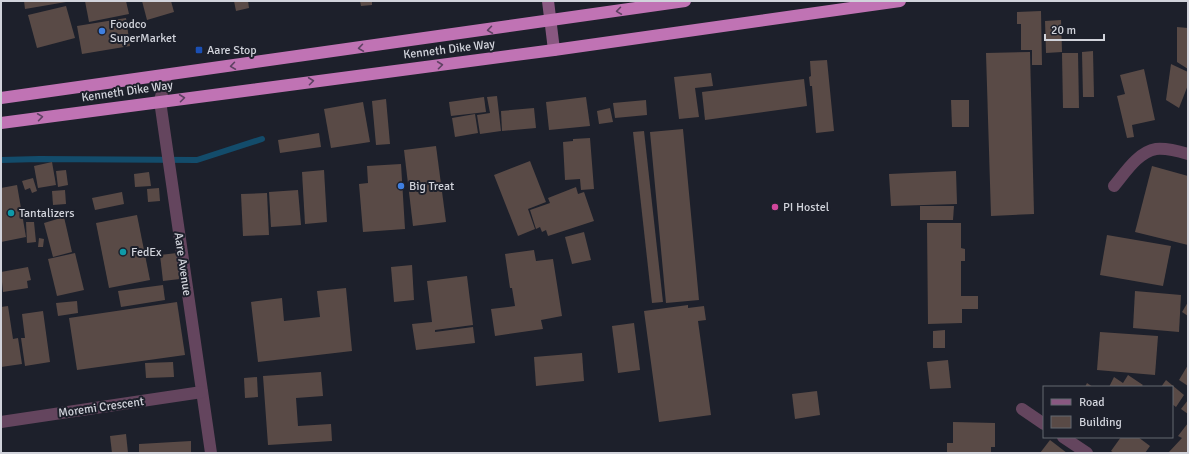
<svg xmlns="http://www.w3.org/2000/svg" width="1189" height="454" font-family="Signika,sans-serif">
<rect width="100%" height="100%" fill="#1d202b"/>
<g fill="none" stroke-linecap="round" stroke-linejoin="round">
<polyline stroke="#134c6b" stroke-width="6" points="1,160 39,159 197,160 262,139"/>
</g>
<g fill="#594a46">
<polygon points="24,1 66,1 66,2 25,9"/>
<polygon points="85,1 126,1 129,14 89,22"/>
<polygon points="142,1 171,1 174,12 147,20"/>
<polygon points="234,1 248,1 249,8 236,11"/>
<polygon points="360,1 372,1 372,5 361,6"/>
<polygon points="66,6 75,38 37,48 28,15"/>
<polygon points="1041,11 1042,65 1032,65 1032,50 1021,50 1021,24 1017,24 1017,12"/>
<polygon points="126,18 130,46 82,54 77,26"/>
<polygon points="1061,20 1062,52 1046,53 1045,21"/>
<polygon points="1177,27 1188,28 1188,69 1177,62"/>
<polygon points="1093,51 1094,97 1083,97 1082,52"/>
<polygon points="1030,52 1034,214 991,216 986,53"/>
<polygon points="1062,53 1078,53 1079,108 1063,108"/>
<polygon points="827,60 834,131 816,133 812,86 810,86 809,77 811,76 810,61"/>
<polygon points="1171,64 1188,72 1188,85 1179,108 1166,100"/>
<polygon points="1144,69 1155,120 1132,125 1134,137 1127,138 1117,96 1125,94 1120,75"/>
<polygon points="711,73 713,86 695,88 699,117 679,119 674,77"/>
<polygon points="804,79 807,106 705,120 702,92"/>
<polygon points="497,96 501,131 480,134 477,115 490,113 487,97"/>
<polygon points="484,97 486,112 451,116 449,102"/>
<polygon points="586,97 590,126 549,130 546,102"/>
<polygon points="386,99 390,144 376,145 372,101"/>
<polygon points="646,100 647,115 615,118 613,103"/>
<polygon points="951,100 969,100 969,127 952,127"/>
<polygon points="363,102 370,142 331,148 324,109"/>
<polygon points="534,108 536,128 502,131 501,111"/>
<polygon points="610,108 613,122 599,124 597,111"/>
<polygon points="475,114 478,133 455,137 452,118"/>
<polygon points="683,129 699,300 666,303 650,132"/>
<polygon points="644,131 663,302 652,303 633,132"/>
<polygon points="319,133 321,147 280,153 278,140"/>
<polygon points="590,138 594,189 581,190 580,179 565,180 563,142 573,141 573,139"/>
<polygon points="436,146 446,222 413,226 404,150"/>
<polygon points="530,161 546,202 528,209 535,229 518,236 494,175"/>
<polygon points="52,162 56,185 38,188 34,166"/>
<polygon points="401,164 405,229 363,232 359,184 368,183 367,166"/>
<polygon points="1152,166 1188,176 1188,245 1135,232"/>
<polygon points="66,170 68,185 58,187 56,171"/>
<polygon points="324,170 327,222 305,224 302,172"/>
<polygon points="956,171 957,204 891,206 889,174"/>
<polygon points="149,172 151,186 135,187 134,174"/>
<polygon points="33,178 37,191 32,193 30,188 25,190 22,181"/>
<polygon points="17,185 26,237 1,242 1,188"/>
<polygon points="576,187 578,194 584,192 594,221 548,236 546,230 542,232 540,227 536,229 530,210 550,203 548,198"/>
<polygon points="159,188 160,201 148,202 147,189"/>
<polygon points="65,190 66,204 53,205 52,191"/>
<polygon points="298,190 301,225 271,227 269,192"/>
<polygon points="122,192 124,204 95,210 92,198"/>
<polygon points="267,193 269,235 243,236 241,194"/>
<polygon points="920,206 954,206 953,220 920,220"/>
<polygon points="137,215 150,280 109,288 96,223"/>
<polygon points="64,217 72,252 53,257 44,223"/>
<polygon points="26,222 34,222 36,242 27,243"/>
<polygon points="927,223 961,223 961,248 965,249 965,261 961,261 961,296 978,296 978,309 962,309 962,323 928,324"/>
<polygon points="584,232 591,260 572,264 565,237"/>
<polygon points="1107,235 1171,246 1163,286 1100,275"/>
<polygon points="39,238 44,239 43,247 38,247"/>
<polygon points="534,250 536,261 553,259 562,316 541,320 543,329 495,336 491,309 515,306 512,288 510,288 505,254"/>
<polygon points="75,253 84,290 57,296 48,259"/>
<polygon points="177,253 180,279 163,281 160,255"/>
<polygon points="412,265 414,300 394,302 391,267"/>
<polygon points="28,267 31,280 27,281 28,288 3,292 1,272"/>
<polygon points="467,276 473,325 435,330 435,332 473,327 475,343 416,350 412,324 432,322 427,281"/>
<polygon points="163,285 165,300 121,307 118,291"/>
<polygon points="346,288 352,351 258,362 251,302 282,298 284,321 320,317 317,291"/>
<polygon points="1135,291 1181,295 1179,332 1133,328"/>
<polygon points="77,301 78,313 58,316 56,303"/>
<polygon points="177,302 185,355 77,370 69,318"/>
<polygon points="1188,302 1188,316 1182,312"/>
<polygon points="688,305 688,308 704,306 706,320 698,321 711,415 659,422 644,311"/>
<polygon points="8,306 13,339 18,338 22,364 1,367 1,307"/>
<polygon points="43,311 50,362 25,366 21,338 25,338 22,314"/>
<polygon points="634,323 640,370 618,373 612,326"/>
<polygon points="945,330 945,348 933,348 933,331"/>
<polygon points="1100,332 1158,336 1155,375 1097,370"/>
<polygon points="582,353 584,381 536,386 534,357"/>
<polygon points="948,360 951,388 930,389 927,362"/>
<polygon points="173,362 174,377 146,378 145,363"/>
<polygon points="1188,365 1188,386 1179,380"/>
<polygon points="321,372 323,396 296,398 298,426 331,424 332,441 268,445 263,376"/>
<polygon points="1128,375 1143,385 1141,387 1109,387 1114,377 1123,383"/>
<polygon points="257,377 258,397 245,398 244,378"/>
<polygon points="1166,380 1184,395 1176,407 1172,404 1172,387 1161,387"/>
<polygon points="1087,383 1093,387 1085,387"/>
<polygon points="817,391 820,415 795,419 792,394"/>
<polygon points="1188,400 1188,414 1181,409"/>
<polygon points="953,422 995,423 995,447 991,447 991,453 947,453 947,443 953,443"/>
<polygon points="1188,423 1188,453 1168,453 1182,438 1178,436"/>
<polygon points="126,434 128,453 112,453 110,436"/>
<polygon points="1121,437 1138,437 1150,446 1145,453 1114,453 1111,451"/>
<polygon points="1050,440 1067,453 1040,453"/>
<polygon points="191,441 191,453 139,453 139,444"/>
</g>
<g fill="none" stroke-linecap="round" stroke-linejoin="round">
<g stroke="#64455e" stroke-width="12">
<polyline points="166,76 160,101 211,453"/>
<path d="M1114,186C1125,173 1138,152 1156,149C1167,148 1178,151 1188,154"/>
<polyline points="1022,409 1044,424"/>
<polyline points="1,422 202,392"/>
<polyline points="1063,437 1087,453"/>
</g>
<polyline stroke="#895881" stroke-width="12" points="548,1 554,50"/>
<g stroke="#c073b4" stroke-width="12">
<polyline points="1,98 685,1"/>
<polyline points="1,123 554,50 900,1"/>
</g>
</g>
<defs><path id="oneway-chevron" d="M-2-3.5L2.5 0L-2 3.5" fill="none" stroke-width="1.6" stroke-linecap="round" stroke-linejoin="round"/></defs>
<g stroke="#5e4162">
<use href="#oneway-chevron" transform="translate(619 11) rotate(172)"/>
<use href="#oneway-chevron" transform="translate(490 30) rotate(172)"/>
<use href="#oneway-chevron" transform="translate(361 48) rotate(172)"/>
<use href="#oneway-chevron" transform="translate(440 65) rotate(-7)"/>
<use href="#oneway-chevron" transform="translate(233 66) rotate(172)"/>
<use href="#oneway-chevron" transform="translate(311 81) rotate(-7)"/>
<use href="#oneway-chevron" transform="translate(182 98) rotate(-7)"/>
<use href="#oneway-chevron" transform="translate(40 117) rotate(-8)"/>
</g>
<g fill="#3f7fe0" stroke="#1d202b" stroke-width="1.5">
<circle cx="102" cy="31" r="4"/>
<circle cx="401" cy="186" r="4"/>
</g>
<rect fill="#1a4fb4" stroke="#1d202b" stroke-width="1.5" x="195" y="46" width="8" height="8" rx="2"/>
<circle fill="#d1479c" stroke="#1d202b" stroke-width="1.5" cx="775" cy="207" r="4"/>
<g fill="#0f9aa8" stroke="#1d202b" stroke-width="1.5">
<circle cx="11" cy="213" r="4"/>
<circle cx="123" cy="252" r="4"/>
</g>
<g text-anchor="middle" stroke-width="4" stroke-linejoin="round" paint-order="stroke">
<g font-size="12" fill="#d1d3db" stroke="#1d202b" text-anchor="start">
<text x="110" y="28">Foodco<tspan x="110" dy="14">SuperMarket</tspan></text>
<text x="207" y="54">Aare Stop</text>
<text x="409" y="190">Big Treat</text>
<text x="783" y="211">PI Hostel</text>
<text x="19" y="217">Tantalizers</text>
<text x="131" y="256">FedEx</text>
</g>
<g font-size="12" fill="#d1d3db" stroke="#1d202b">
<text transform="translate(449 49) rotate(-7)" y="4">Kenneth Dike Way</text>
<text transform="translate(127 91) rotate(-8)" y="4">Kenneth Dike Way</text>
<text transform="translate(183 264) rotate(82)" y="4">Aare Avenue</text>
<text transform="translate(101 407) rotate(-8)" y="4">Moremi Crescent</text>
</g>
</g>
<rect width="1189" height="454" fill="none" stroke="#d1d3db" stroke-width="4"/>
<rect x="1043" y="386" width="130" height="52" fill="#1d202b" stroke="#656871"/>
<rect x="1051" y="399" width="20" height="6" fill="#895881" stroke="#656871"/>
<text x="1079" y="406" font-size="12" fill="#d1d3db">Road</text>
<rect x="1051" y="416" width="20" height="12" fill="#594a46" stroke="#656871"/>
<text x="1079" y="426" font-size="12" fill="#d1d3db">Building</text>
<path d="M1045 34v6h59v-6" fill="none" stroke="#d1d3db" stroke-width="2"/>
<text x="1051" y="34" font-size="12" fill="#d1d3db" stroke="#1d202b" stroke-width="3" paint-order="stroke">20 m</text>
</svg>
